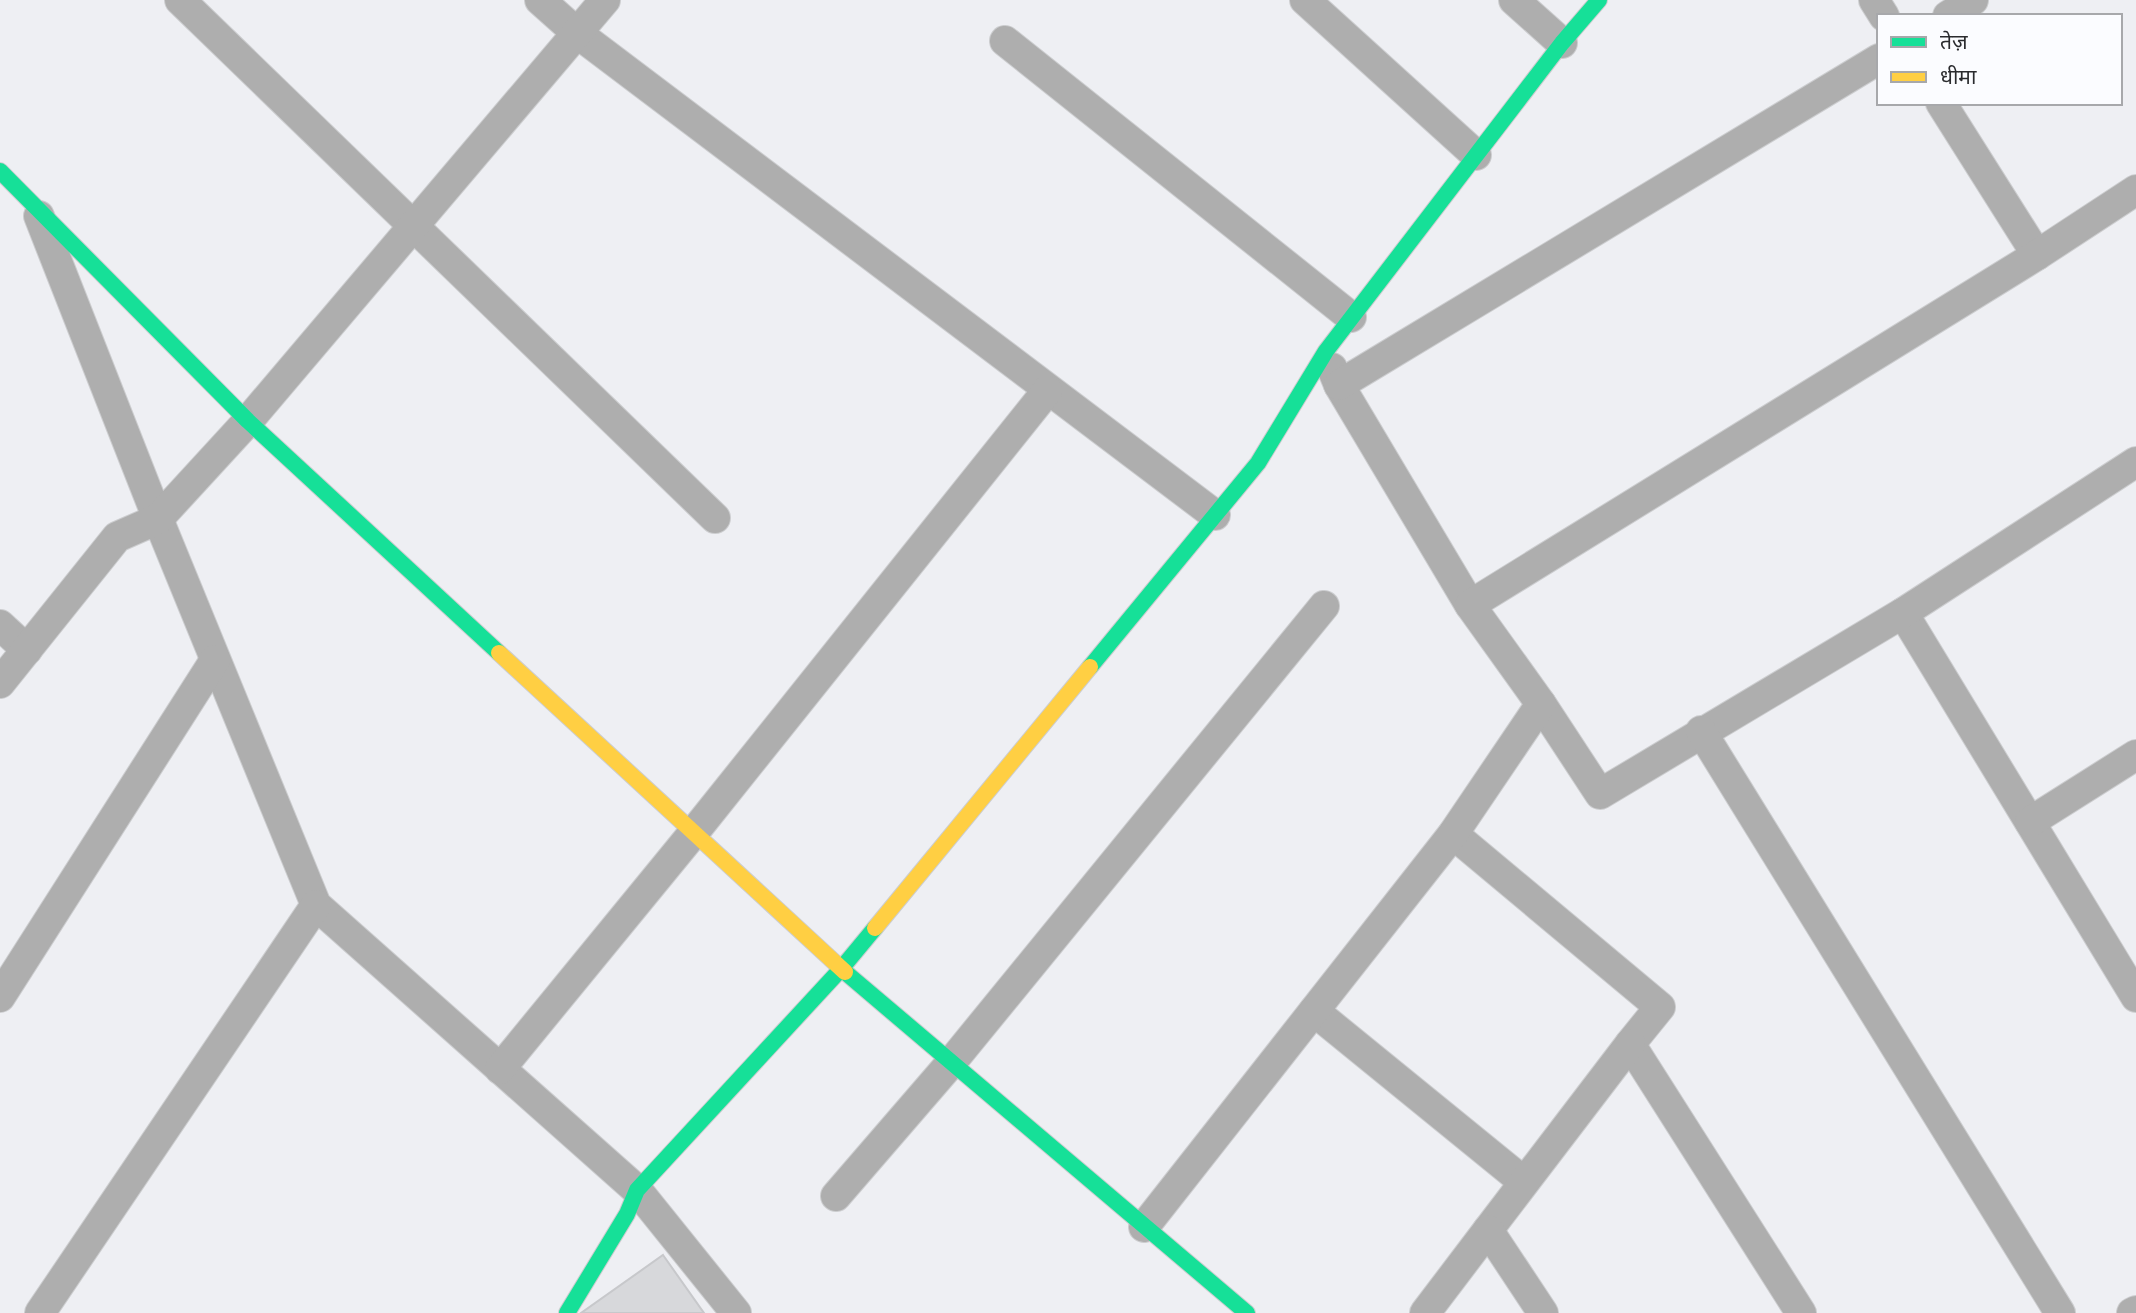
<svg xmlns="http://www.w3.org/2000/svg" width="2136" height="1313" font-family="Rubik,'Noto Sans Devanagari',sans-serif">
<rect width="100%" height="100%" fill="#eeeff3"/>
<polygon fill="#d7d8db" stroke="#c7c8cb" stroke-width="2" points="663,1255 704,1313 581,1313"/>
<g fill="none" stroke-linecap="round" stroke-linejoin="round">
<g stroke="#cccdcf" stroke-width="32">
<g id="street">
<polyline points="180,0 715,518"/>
<polyline points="540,0 577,33 1215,515"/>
<polyline points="1305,0 1476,155"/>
<polyline points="1514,0 1562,43"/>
<polyline points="1874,0 1884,16"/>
<polyline points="1948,16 1973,0"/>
<polyline points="1005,41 1351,317"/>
<polyline points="1941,103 2037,255"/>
<polyline points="39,216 158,519 316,905 637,1190 736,1313"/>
<polyline points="1332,368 1339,385 1470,605"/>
<polyline points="1339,385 1879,59"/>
<polyline points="1903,613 2136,997"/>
<polyline points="0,625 27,650"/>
<polyline points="0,683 117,537 158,519 248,421 605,0"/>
<polyline points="1541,704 1600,794 1903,613 2136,462"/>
<polyline points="1701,731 2060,1313"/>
<polyline points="2030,822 2136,755"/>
<polyline points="1453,834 1660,1007 1630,1044 1801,1313"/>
<polyline points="0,997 215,660"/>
<polyline points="1314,1011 1524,1182"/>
<polyline points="500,1069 695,831 1047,391"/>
<polyline points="836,1196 950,1064 1324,606"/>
<polyline points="1144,1227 1453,834 1541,704 1470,605 2037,255 2136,190"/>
<polyline points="1488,1230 1630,1044"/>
<polyline points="40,1313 316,905"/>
<polyline points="1425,1313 1488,1230 1543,1313"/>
<polyline points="2132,1313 2136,1311"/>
</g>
</g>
<g stroke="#cccdcf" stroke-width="18">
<g id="fast">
<polyline points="0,171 248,421 499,653"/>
<polyline points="1090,667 1258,463 1326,351 1562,43 1599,0"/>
<polyline points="845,972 1247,1313"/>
<polyline points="567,1313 627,1214 637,1190 841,969 875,928"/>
</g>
</g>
<g stroke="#cccdcf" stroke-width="18">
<g id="slow">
<polyline points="499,653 845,972"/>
<polyline points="875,928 1090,667"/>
</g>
</g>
<use href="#street" stroke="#aeaeae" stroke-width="30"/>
<use href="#fast" stroke="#16e098" stroke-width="16"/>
<use href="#slow" stroke="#ffcf43" stroke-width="16"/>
</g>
<rect x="1877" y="14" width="245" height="91" fill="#fbfcff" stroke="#a7a8ab" stroke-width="2"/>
<rect x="1891" y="37" width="35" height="10" fill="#16e098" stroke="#a7a8ab" stroke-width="2"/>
<text x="1940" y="49" font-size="21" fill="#2a2b2e">तेज़</text>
<rect x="1891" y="72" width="35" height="10" fill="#ffcf43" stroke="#a7a8ab" stroke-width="2"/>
<text x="1940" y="84" font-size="21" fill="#2a2b2e">धीमा</text>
</svg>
